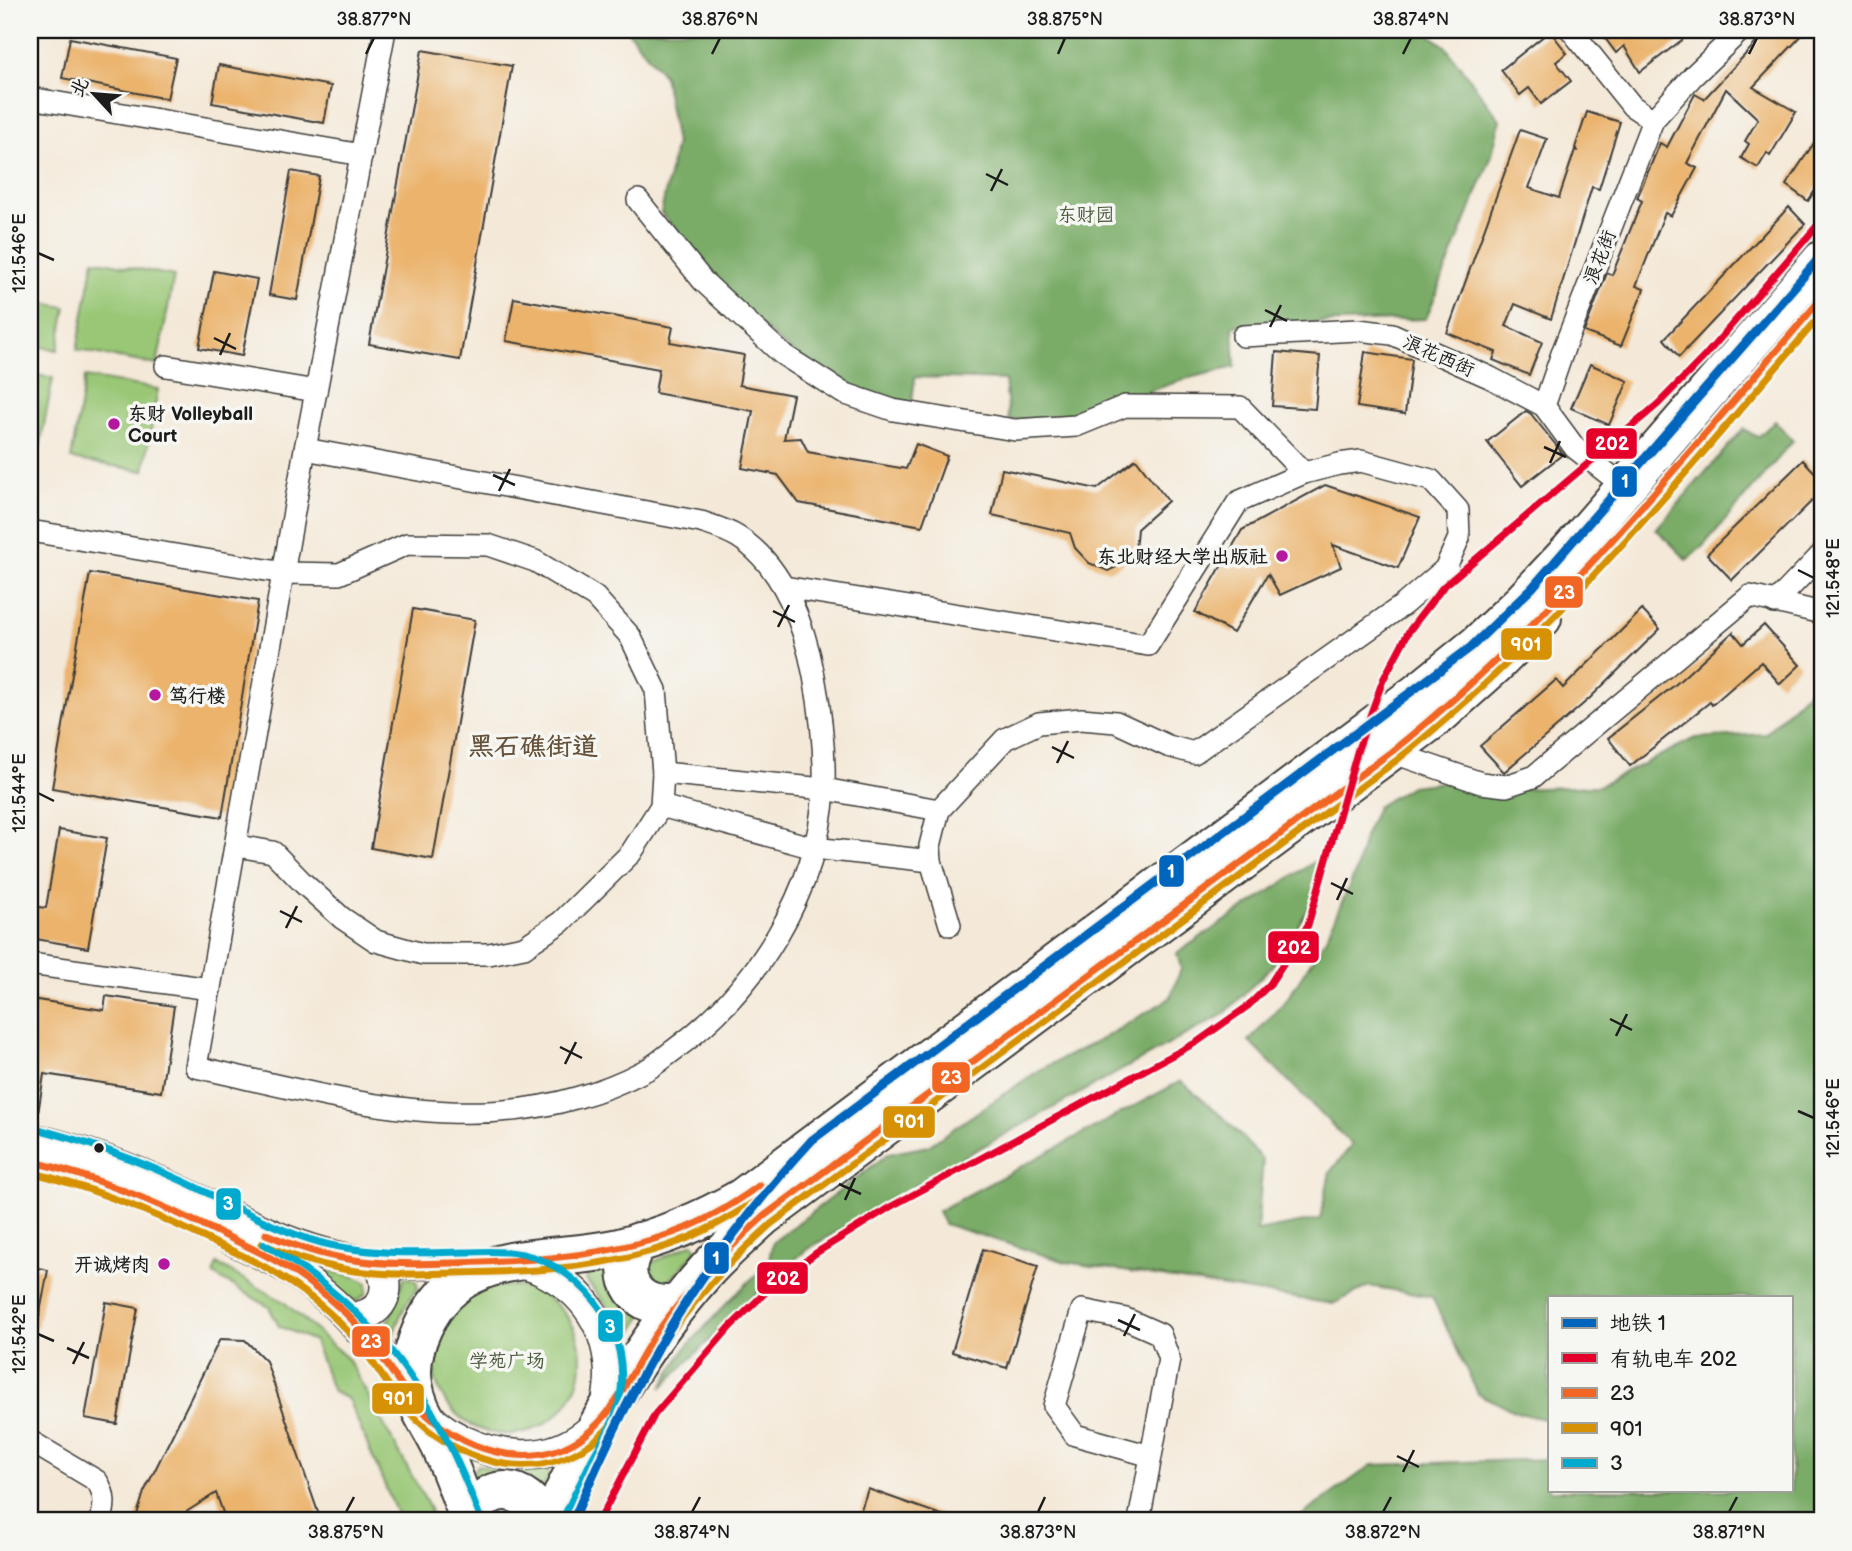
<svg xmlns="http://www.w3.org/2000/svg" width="1852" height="1551" font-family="'Balsamiq Sans','LXGW WenKai TC',sans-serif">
<rect width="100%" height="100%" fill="#f6f6f2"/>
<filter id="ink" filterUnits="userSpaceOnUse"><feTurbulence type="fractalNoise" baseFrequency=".0143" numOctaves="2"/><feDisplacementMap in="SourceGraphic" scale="14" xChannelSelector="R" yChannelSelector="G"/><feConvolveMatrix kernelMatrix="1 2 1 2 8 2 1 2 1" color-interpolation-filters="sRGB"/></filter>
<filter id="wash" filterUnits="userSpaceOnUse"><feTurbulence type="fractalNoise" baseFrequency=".00686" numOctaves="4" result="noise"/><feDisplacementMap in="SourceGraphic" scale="28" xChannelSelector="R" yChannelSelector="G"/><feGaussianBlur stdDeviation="1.57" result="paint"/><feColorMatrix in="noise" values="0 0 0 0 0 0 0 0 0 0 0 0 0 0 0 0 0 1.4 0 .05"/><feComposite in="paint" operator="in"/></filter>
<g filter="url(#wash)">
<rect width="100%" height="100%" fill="#f4e9d8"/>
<g fill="#99c776" stroke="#5a7249" stroke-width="2">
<polygon points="94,260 174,276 157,365 77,350"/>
<polygon points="30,301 66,307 58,350 30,345"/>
<polygon points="30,374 53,378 39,451 30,450"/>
<polygon points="85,377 158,389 144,471 71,459"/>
<polygon points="693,1243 697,1250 662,1289 653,1289 641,1268"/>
<polygon points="217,1264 284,1302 348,1359 429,1507 434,1521 400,1521 348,1399 333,1392 314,1341 279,1326 269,1307 213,1274"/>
<polygon points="610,1267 644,1313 631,1334 625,1337 619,1334 612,1312 586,1280 588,1273"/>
<polygon points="326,1271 352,1275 367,1283 367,1293 357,1301 347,1299 323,1278"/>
<path d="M404,1277L416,1280L418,1288C403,1305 397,1323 390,1344L376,1338L390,1317Z"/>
<circle cx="507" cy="1360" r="74"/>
<polygon points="478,1465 512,1473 547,1469 549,1475 542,1490 475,1494 468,1477"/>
</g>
<g fill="#7aac67" stroke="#4b6442" stroke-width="2">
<path d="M627,30H1423L1445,46L1500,120L1492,155L1426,319L1233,326L1235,367L1185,379L1070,419L1009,420L1005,380L915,377L911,410C878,399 846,387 817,369C754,330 709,268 661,213L676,143L664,76Z"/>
<polygon points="1775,421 1793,441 1704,545 1687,560 1656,529 1743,429 1758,437"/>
<polygon points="1810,689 1822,692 1822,1521 1297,1521 1298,1518 1372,1465 1549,1459 1549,1490 1791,1490 1791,1297 1549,1297 1549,1420 1519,1413 1478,1394 1432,1297 1369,1286 1333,1304 1066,1262 944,1224 938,1211 1181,1081 1227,1121 1263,1160 1257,1231 1320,1219 1330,1172 1352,1145 1249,1041 1287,999 1326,938 1356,871 1364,837 1377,807 1411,786 1443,782 1484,790 1599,786 1695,738 1765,734"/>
<polygon points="1326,854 1314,899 1278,960 1224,1014 967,1155 806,1250 752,1298 661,1388 684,1350 725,1305 768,1263 773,1242 888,1154 928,1146 1039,1070 1102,1039 1170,998 1181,969 1177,953"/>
</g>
<g id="blocks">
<g fill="#ebb36c">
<polygon points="1599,30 1645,30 1638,36 1646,30 1695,30 1640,72 1624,46 1616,53"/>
<polygon points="1768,30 1807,30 1753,87 1796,112 1770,156 1767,153 1758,168 1741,158 1749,144 1745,141 1758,119 1726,89 1687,163 1697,168 1671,216 1665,213 1636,286 1644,289 1621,346 1584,332 1607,273 1612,275 1642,201 1637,198 1660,143 1667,147 1695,94 1704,99"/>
<polygon points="1550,31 1567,53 1556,62 1571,81 1541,104 1529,88 1520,95 1501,70"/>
<polygon points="70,38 176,58 167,99 62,78"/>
<polygon points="422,50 512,66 460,360 369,344"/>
<polygon points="219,65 331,86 324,123 212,103"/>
<polygon points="1587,112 1620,122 1599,189 1592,187 1551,319 1515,304 1506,326 1542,342 1529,375 1493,360 1496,352 1447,333 1520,130 1547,139 1529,188 1559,198 1575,150 1578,151 1575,148"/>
<polygon points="1822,131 1822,180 1808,201 1786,185"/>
<polygon points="291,171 319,176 297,300 269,295"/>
<polygon points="1789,207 1805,224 1679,357 1664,339"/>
<polygon points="214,271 257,279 242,356 199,348"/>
<polygon points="514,298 673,327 670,342 744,355 739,385 793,395 784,439 801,438 808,452 906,469 916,444 947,456 922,526 799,503 778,475 742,468 753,411 655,393 659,369 506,341"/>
<polygon points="1276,352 1320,356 1315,409 1272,406"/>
<polygon points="1365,352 1412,359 1405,414 1357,407"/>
<polygon points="1590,364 1628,381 1609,425 1571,408"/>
<polygon points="1526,411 1531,414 1563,454 1522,486 1487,442"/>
<polygon points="1136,459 1168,501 1137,529 1135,550 1123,564 1108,571 1089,563 1075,548 1070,533 992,515 1002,469 1097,489"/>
<polygon points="1803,460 1822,480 1822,491 1732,580 1707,554"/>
<polygon points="1325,485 1420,517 1398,568 1333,545 1341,567 1280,595 1268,574 1233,633 1195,612 1242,530"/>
<polygon points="90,573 258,601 222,817 52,788"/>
<polygon points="413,609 475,620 433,859 371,848"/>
<polygon points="1642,610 1660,629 1589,699 1504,772 1480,746 1556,680 1563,688"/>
<polygon points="1764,625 1800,665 1780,684 1761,662 1712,705 1710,702 1630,766 1608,738 1676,684 1733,632 1743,644"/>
<polygon points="59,830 107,838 88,948 30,938 30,906 46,908"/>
<polygon points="106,996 174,1006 161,1092 44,1074 38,1114 30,1113 30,999 104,1010"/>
<polygon points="983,1249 1038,1266 1007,1368 952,1352"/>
<polygon points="30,1266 48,1270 37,1328 30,1327"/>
<polygon points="106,1302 138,1308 117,1424 85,1418"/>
<polygon points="220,1339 245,1340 266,1361 321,1521 226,1521 216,1493 172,1521 145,1521 136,1518 144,1492"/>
<polygon points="868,1489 953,1519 952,1521 857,1521"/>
</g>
</g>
</g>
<g filter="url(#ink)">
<use href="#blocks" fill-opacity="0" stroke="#3c3b38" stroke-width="2"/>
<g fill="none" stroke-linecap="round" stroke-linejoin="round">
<g stroke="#3c3b38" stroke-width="24">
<g id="street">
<polyline points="1571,30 1632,106 1653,120"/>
<polyline points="30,98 362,155"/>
<polyline points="638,200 703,281 782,354 843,393 893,410 1015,430 1076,426 1125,406 1240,407 1304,473"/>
<polyline points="1243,336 1358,330 1392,334 1489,377 1544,406 1575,448 1625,487"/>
<polyline points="166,366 316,391"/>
<polyline points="1544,406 1564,348 1653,120 1693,76 1741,30"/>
<path d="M305,449L701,522C713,526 727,530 738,537C783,565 805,627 814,676C821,713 825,752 824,789C818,891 756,990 674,1050C664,1057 654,1067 642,1072C623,1082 600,1091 579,1097C454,1135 320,1094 196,1067L305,449L385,30"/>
<polyline points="30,531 284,573 339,574 407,544 488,545 535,561 595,597 630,636 656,690 663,773 661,806 631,853 561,922 524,947 489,954 423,954 376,941 342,918 303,883 273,852 237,846"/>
<polyline points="1775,603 1822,554"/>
<polyline points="1391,752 1481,783 1506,786 1533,777 1750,596 1822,613"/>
<polyline points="663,773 824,789 939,810 1005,739 1039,723 1081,719 1116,722 1168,746 1194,753 1403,605 1445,569 1459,538 1458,510 1431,480 1361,461 1339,464 1304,473 1238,502 1148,645 784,587"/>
<polyline points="661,806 814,848 931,861 950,925"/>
<polyline points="931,861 930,846 939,810"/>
<polyline points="30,964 210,989"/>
<path d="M30,1441L97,1481C106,1495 105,1505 101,1521"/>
<polyline points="1139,1521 1169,1359 1160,1334 1126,1319 1082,1310 1054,1406 1075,1435 1151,1456"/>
</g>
</g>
<g stroke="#3c3b38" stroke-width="33">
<g id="secondary">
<path d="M30,1138C82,1150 133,1169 182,1192C246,1223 306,1257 378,1263C408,1265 438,1264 468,1263C492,1263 519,1259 541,1270C585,1290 610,1329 610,1378C609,1391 608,1408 602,1419C600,1424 595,1427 591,1430C570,1448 545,1457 518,1455C480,1453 442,1435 417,1405C407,1393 399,1379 390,1366C367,1336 343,1309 313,1286C288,1266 260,1253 231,1239C167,1206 100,1176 30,1161"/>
<path d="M349,1318C382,1317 395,1290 378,1263"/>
</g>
</g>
<g stroke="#3c3b38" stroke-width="42">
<g id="highway">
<path d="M639,1242C610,1276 639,1314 679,1303"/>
<path d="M470,1521C461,1496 452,1471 441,1447C430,1424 417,1410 413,1384C410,1365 415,1344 423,1327C461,1244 544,1265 619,1248C663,1237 702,1221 742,1198L1420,691L1478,644L1523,601L1570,551L1822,260"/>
<path d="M471,1521C483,1479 528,1483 542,1521"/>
<path d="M551,1521C588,1435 643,1342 706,1271C724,1251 744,1234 764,1216L1439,715L1496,664L1542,618"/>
</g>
</g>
<use href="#street" stroke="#fff" stroke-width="21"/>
<use href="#secondary" stroke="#fff" stroke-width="30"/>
<use href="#highway" stroke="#fff" stroke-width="38"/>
<g stroke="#f6f6f2" stroke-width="12">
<g id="bus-1">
<path d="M30,1161C97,1177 160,1204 222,1234C244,1245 268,1255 288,1268C314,1285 340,1306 361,1329C381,1353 397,1383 418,1406C459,1450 531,1475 584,1436C617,1412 632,1370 654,1337C685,1292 723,1253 764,1216L1391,752C1555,621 1685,456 1822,298"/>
<path d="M266,1234C292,1245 319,1255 348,1259C383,1265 418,1264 454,1263C524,1261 594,1258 661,1237C697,1226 730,1207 760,1185"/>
</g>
</g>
<g stroke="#f6f6f2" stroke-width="12">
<g id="bus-2">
<path d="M30,1172C95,1188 157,1214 217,1244C239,1254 263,1264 283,1278C308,1294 332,1313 352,1336C373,1359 388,1388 409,1412C454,1461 532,1486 590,1444C625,1419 641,1376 664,1342C695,1298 731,1260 771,1224L1397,760C1559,631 1688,469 1822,314"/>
<path d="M262,1244C288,1255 315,1264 343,1269C381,1276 418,1274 455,1273C526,1272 600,1269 667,1246C703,1234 735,1215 766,1194"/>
</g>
</g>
<g stroke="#f6f6f2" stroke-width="12">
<g id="bus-3">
<path d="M33,1128C86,1141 137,1160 187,1183C231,1204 274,1230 322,1243C368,1255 417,1253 464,1252C483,1252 504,1250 522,1254C555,1261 584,1284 602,1311C619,1335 625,1368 620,1397C616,1421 603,1439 592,1459C582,1480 571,1500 562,1521"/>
<path d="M264,1244C380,1312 434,1394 480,1517"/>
</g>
</g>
<use href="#bus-1" stroke="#f26522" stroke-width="7"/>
<use href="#bus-2" stroke="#d69104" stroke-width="7"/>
<use href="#bus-3" stroke="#00a9ce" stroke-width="7"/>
<g stroke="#f6f6f2" stroke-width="12">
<polyline id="tram-1" points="599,1521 655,1414 730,1327 771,1287 816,1253 890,1207 1197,1042 1248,1006 1270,984 1308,925 1358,749 1383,680 1409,631 1443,587 1658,404 1704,357 1822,220"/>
</g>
<use href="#tram-1" stroke="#e4002b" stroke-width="7"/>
<g stroke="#f6f6f2" stroke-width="14">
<path id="metro-1" d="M573,1521C635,1373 703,1259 812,1140L1471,647L1532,588L1822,255"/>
</g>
<use href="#metro-1" stroke="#0065bd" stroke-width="9"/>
</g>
</g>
<path fill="none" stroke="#1c1c1c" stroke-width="2.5" d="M366,54L374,38M712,54L720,38M1058,54L1065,38M1403,54L1411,38M1749,54L1757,38M986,174L1008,185M991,191L1002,169M38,253L54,260M1265,310L1287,321M1270,327L1281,305M214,338L236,349M220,355L230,333M1544,447L1566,457M1550,463L1560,441M493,475L515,485M499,491L510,469M1798,570L1814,578M773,611L795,622M778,627L789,605M1052,747L1074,758M1057,763L1068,741M38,793L54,801M1331,883L1353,894M1337,900L1347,878M280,911L302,922M286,928L297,906M1610,1019L1632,1030M1616,1036L1627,1014M560,1047L582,1058M565,1064L576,1042M1798,1111L1814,1118M839,1184L861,1194M845,1200L855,1178M1118,1320L1140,1330M38,1334L54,1341M1124,1336L1135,1314M67,1348L89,1358M73,1364L84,1342M1397,1456L1419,1467M1403,1472L1414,1450M346,1512L354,1497M692,1512L700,1497M1038,1512L1045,1497M1383,1512L1391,1497M1729,1512L1737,1497"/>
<g fill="#b5179e" stroke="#f6f6f2" stroke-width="2.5">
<circle cx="114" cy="424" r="7"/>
<circle cx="1282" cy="556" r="7"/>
<circle cx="155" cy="695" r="7"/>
<circle cx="164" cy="1264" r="7"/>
</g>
<circle fill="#1c1c1c" stroke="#f6f6f2" stroke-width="2.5" cx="99" cy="1148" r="6"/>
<g text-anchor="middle" stroke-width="7" stroke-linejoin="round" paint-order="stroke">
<g font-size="19" fill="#48583c" stroke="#f6f6f2">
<text x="1086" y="221">东财园</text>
<text x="507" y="1367">学苑广场</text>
</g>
<g font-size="19" fill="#1c1c1c" stroke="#f6f6f2">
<text transform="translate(1599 257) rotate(-69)" y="7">浪花街</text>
<text transform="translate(1439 355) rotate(24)" y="7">浪花西街</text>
</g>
<g font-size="19" font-weight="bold" fill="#1c1c1c" stroke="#f6f6f2" text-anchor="start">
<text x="128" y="420">东财 Volleyball<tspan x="128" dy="22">Court</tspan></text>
<text x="1268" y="563" text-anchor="end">东北财经大学出版社</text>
<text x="169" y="702">笃行楼</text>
<text x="150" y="1271" text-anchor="end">开诚烤肉</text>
</g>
<g font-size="26" font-weight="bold" fill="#645138" stroke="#f6f6f2">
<text x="533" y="755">黑石礁街道</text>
</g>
</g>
<g stroke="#f6f6f2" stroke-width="2.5">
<rect x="1585" y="427" width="53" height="33" rx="7" fill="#e4002b"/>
<rect x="1611" y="465" width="27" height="33" rx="7" fill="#0065bd"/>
<rect x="1544" y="575" width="40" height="34" rx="7" fill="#f26522"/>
<rect x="1500" y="627" width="53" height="34" rx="7" fill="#d69104"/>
<rect x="1158" y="854" width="27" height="34" rx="7" fill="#0065bd"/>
<rect x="1267" y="930" width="53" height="34" rx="7" fill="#e4002b"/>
<rect x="931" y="1061" width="40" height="33" rx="7" fill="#f26522"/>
<rect x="882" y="1105" width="54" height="34" rx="7" fill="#d69104"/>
<rect x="215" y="1187" width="27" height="34" rx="7" fill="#00a9ce"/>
<rect x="703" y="1241" width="27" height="34" rx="7" fill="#0065bd"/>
<rect x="756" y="1261" width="53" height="34" rx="7" fill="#e4002b"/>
<rect x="597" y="1309" width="27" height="34" rx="7" fill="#00a9ce"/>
<rect x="351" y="1325" width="40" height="33" rx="7" fill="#f26522"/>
<rect x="371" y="1382" width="54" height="33" rx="7" fill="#d69104"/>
</g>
<g font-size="19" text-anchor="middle" font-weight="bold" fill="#fff">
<text x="1612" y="450">202</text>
<text x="1625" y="488">1</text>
<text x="1564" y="599">23</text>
<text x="1526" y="651">901</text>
<text x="1171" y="878">1</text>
<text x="1294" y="954">202</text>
<text x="951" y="1084">23</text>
<text x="909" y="1128">901</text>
<text x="228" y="1210">3</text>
<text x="716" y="1265">1</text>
<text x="783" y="1285">202</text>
<text x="610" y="1333">3</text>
<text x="371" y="1348">23</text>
<text x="398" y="1405">901</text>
</g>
<rect width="1852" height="1551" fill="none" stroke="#f6f6f2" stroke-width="77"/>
<rect x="1548" y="1296" width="245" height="196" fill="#f6f6f2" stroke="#9f9f9c" stroke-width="2"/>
<rect x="1562" y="1318" width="35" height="10" fill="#0065bd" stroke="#9f9f9c" stroke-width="2"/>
<text x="1610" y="1330" font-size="21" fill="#1c1c1c">地铁 1</text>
<rect x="1562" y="1353" width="35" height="10" fill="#e4002b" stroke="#9f9f9c" stroke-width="2"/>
<text x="1610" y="1366" font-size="21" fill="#1c1c1c">有轨电车 202</text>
<rect x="1562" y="1388" width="35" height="10" fill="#f26522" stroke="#9f9f9c" stroke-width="2"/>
<text x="1610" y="1400" font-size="21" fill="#1c1c1c">23</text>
<rect x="1562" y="1423" width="35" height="10" fill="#d69104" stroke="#9f9f9c" stroke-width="2"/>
<text x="1610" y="1436" font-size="21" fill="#1c1c1c">901</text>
<rect x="1562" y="1458" width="35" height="10" fill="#00a9ce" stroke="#9f9f9c" stroke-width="2"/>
<text x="1610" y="1470" font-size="21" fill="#1c1c1c">3</text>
<g transform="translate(94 94) rotate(296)" stroke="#f6f6f2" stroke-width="5" paint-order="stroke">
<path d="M0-5L12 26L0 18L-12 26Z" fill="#1c1c1c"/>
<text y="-10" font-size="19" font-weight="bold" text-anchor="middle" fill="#1c1c1c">北</text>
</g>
<rect x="38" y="38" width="1776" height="1474" fill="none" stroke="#1c1c1c" stroke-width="2.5"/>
<g font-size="18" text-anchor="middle" fill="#1c1c1c">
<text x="374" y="25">38.877°N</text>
<text x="720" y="25">38.876°N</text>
<text x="1065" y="25">38.875°N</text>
<text x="1411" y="25">38.874°N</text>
<text x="1757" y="25">38.873°N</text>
<text transform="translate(19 253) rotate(-90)" y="6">121.546°E</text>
<text transform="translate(1833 578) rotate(-90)" y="6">121.548°E</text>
<text transform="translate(19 793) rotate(-90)" y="6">121.544°E</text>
<text transform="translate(1833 1118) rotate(-90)" y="6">121.546°E</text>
<text transform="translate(19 1334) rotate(-90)" y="6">121.542°E</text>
<text x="346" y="1538">38.875°N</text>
<text x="692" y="1538">38.874°N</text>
<text x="1038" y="1538">38.873°N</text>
<text x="1383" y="1538">38.872°N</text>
<text x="1729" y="1538">38.871°N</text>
</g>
</svg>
